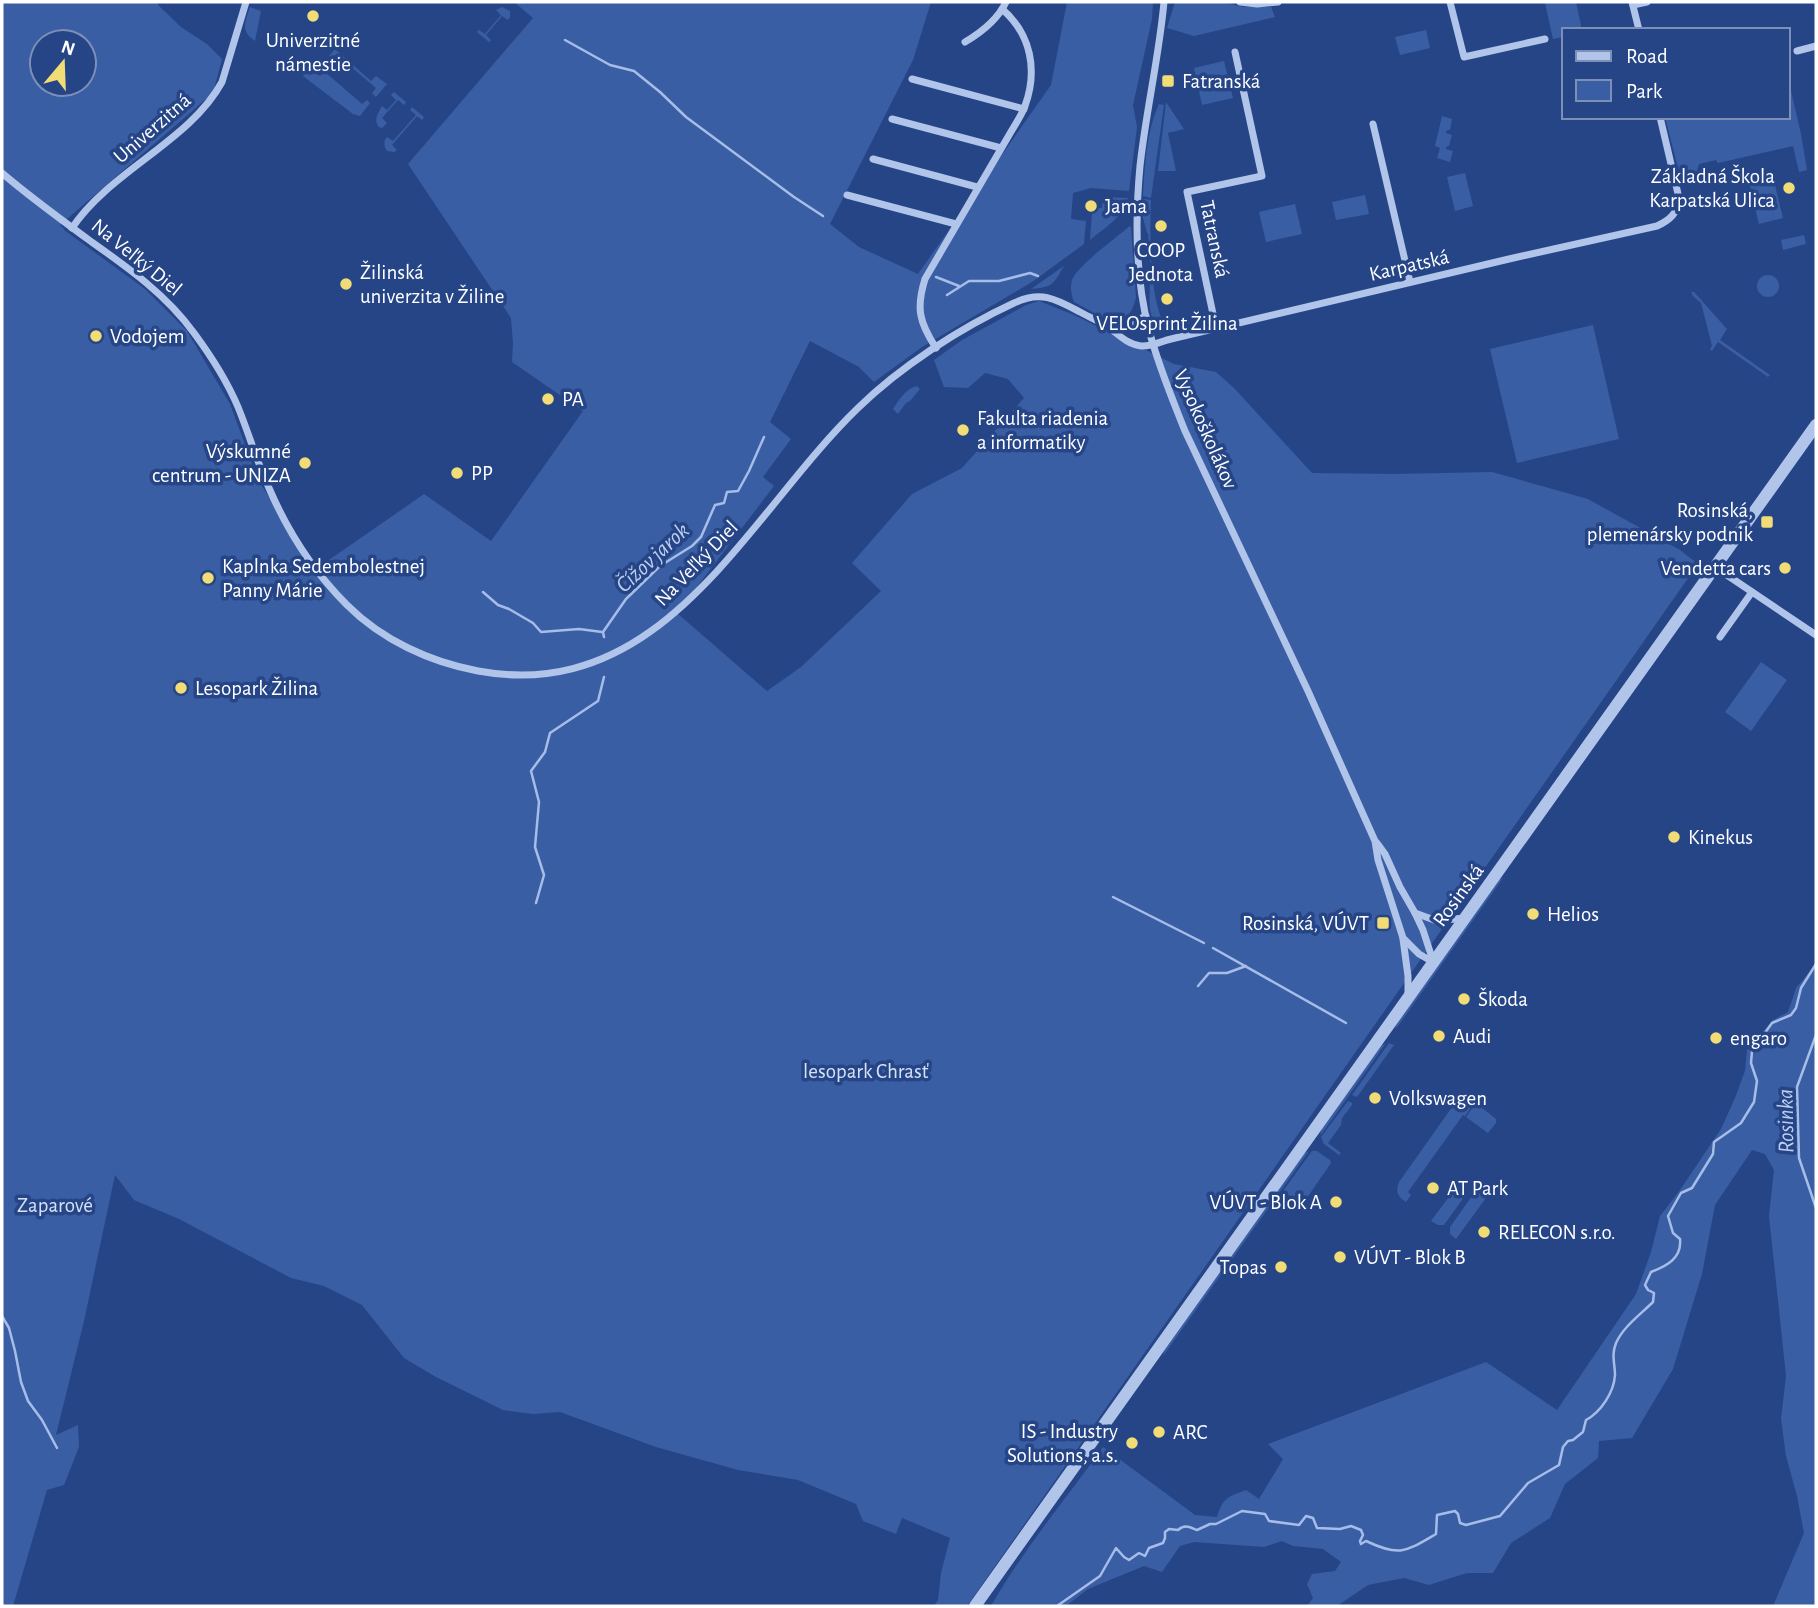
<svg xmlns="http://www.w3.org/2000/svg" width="1818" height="1608" font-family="'Alegreya Sans',sans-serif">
<rect width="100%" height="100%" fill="#264587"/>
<g fill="#3a5ea3" fill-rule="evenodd">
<path d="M2,2H157L159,6L181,27L207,44L222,59L213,93L60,225L64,229V230L145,289L187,331L230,404L258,480L316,569L424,494L491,541L583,411L512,362L513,344L511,318L408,164L533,18L514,2H931L913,60L830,224L859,247L918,274L1051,85L1067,2H1153L1152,19L1133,105L1137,127L1129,191L1091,188L1073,193L1071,219L1086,221L1084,244L1032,282L922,347L874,382L859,367L810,341L770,422L791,439L763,477L774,486L677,613L767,691L801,667L881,591L852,563L912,494L962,468L1024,398L1008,379L985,373L968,388L944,387L934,360L962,340L1026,305L1039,301L1074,315L1174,364L1216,372L1234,388L1312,473L1395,474L1492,472L1588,499L1680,550L1698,564L967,1606H934L938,1600L941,1573L950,1538L902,1518L896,1534L863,1521L856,1504L798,1480L738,1470L656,1447L560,1412L533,1414L503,1410L436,1377L404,1358L362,1305L324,1286L291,1278L179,1219L134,1200L115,1175L84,1321L56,1435L78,1425L79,1447L64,1485L47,1490L13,1606H2ZM42,42H84V84H42Z"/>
<polygon points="1175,2 1223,2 1244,7 1271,7 1275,17 1194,36 1167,28"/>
<polygon points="1550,2 1576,2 1582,30 1564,30 1564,37 1553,39 1545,3"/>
<path d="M250,7L261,11L255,41C240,30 245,23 250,7Z"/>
<polygon points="502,7 510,11 510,17 508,20 502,16 486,35 491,40 489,42 477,32 479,30 485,34 501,15 496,10"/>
<polygon points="1426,30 1430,48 1400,55 1395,37"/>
<polygon points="335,49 371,81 376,76 387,84 376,97 372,93 376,88 337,55 332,59 329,56"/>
<polygon points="1224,61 1233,98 1202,105 1194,68"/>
<polygon points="309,67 320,76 325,72 362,104 367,100 370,103 360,116 353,114 303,76"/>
<polygon points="1788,78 1801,134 1807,170 1799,172 1793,146 1718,163 1716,160 1699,164 1697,171 1691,176 1684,176 1679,172 1665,117 1788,117"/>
<path d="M394,92L406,102L404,105L398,100L382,118L387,123L382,128L379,127C373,120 378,113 382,106L387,110L396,100L391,95Z"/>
<polygon points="1166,102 1184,129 1168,133 1176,171 1158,171"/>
<path d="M1159,104L1164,105L1151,198L1143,196C1145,165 1146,133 1159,104Z"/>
<path d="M412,107L424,117L422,120L417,116L392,145L397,150L394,152L387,151C384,146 383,141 387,137L393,141L416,115L410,110Z"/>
<polygon points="1442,116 1452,119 1450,130 1447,130 1446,133 1452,135 1449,146 1447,146 1446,149 1453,151 1450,162 1437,158 1440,148 1435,146"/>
<polygon points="1465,173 1473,206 1455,211 1447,177"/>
<polygon points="1773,177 1783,218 1759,224 1749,183"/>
<polygon points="1365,195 1369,214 1336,220 1332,202"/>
<path d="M1103,197L1128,198C1124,217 1104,228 1090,240L1092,212H1096L1097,208H1102Z"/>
<path d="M1143,199L1151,200C1150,231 1148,311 1170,331L1197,325L1198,326L1169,333L1159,330C1148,316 1149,300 1150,283L1152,282L1148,233H1147L1142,214Z"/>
<polygon points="1295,204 1302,234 1266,242 1259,212"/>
<path d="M1130,226L1131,227L1136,297C1133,312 1126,323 1109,321L1074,302C1071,294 1070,287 1072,280C1077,266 1117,237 1130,226Z"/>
<polygon points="1804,235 1806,244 1783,250 1781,240"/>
<path d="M1064,266C1053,284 1054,287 1031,289Z"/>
<circle cx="1768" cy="286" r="11"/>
<polygon points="1691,292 1694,292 1727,329 1720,340 1770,375 1768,377 1718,342 1712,351 1710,349 1712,346 1701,303 1693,296"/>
<polygon points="1593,325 1619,439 1517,463 1490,349"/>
<path d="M917,386L920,389L910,401L906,403L898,414L893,409C899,400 905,389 917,386Z"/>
<polygon points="1761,662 1787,680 1751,731 1725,712"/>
<polygon points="1503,878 1398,1026 1395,1029 1398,1021 1499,880"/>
<path d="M1816,964V1606H1773L1804,1533L1797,1496L1786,1456L1781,1419L1786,1376L1769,1216L1774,1170L1765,1154L1752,1150L1715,1205L1702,1274L1673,1369L1632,1438L1599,1441L1598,1458L1565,1484L1550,1518L1511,1543L1493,1573H1467L1429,1585L1404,1578L1368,1585L1337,1606H1307L1313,1598L1307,1584L1312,1574L1335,1571L1341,1562L1323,1549L1293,1546L1282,1541L1264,1547L1194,1542L1180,1546L1162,1572L1144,1566L1088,1589L1066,1606H991C1023,1550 1065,1500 1103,1447L1195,1515L1217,1517C1223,1498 1227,1497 1246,1490L1259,1499L1283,1459L1268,1444L1486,1362L1557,1410L1636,1294L1651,1252L1660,1216L1680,1190L1721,1129L1735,1098L1745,1071L1747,1050L1773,1020L1788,1012L1796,988Z"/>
<polygon points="1386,1043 1323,1132 1320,1135 1322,1127 1381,1046"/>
<polygon points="1389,1043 1394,1045 1357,1097 1352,1095"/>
<path d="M1468,1099L1475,1102L1465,1116L1463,1115L1408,1192L1411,1195L1406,1202C1398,1197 1395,1192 1399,1182L1455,1103Z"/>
<polygon points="1348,1101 1352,1103 1352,1105 1342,1118 1341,1125 1328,1143 1341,1153 1339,1155 1324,1144 1321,1137"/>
<polygon points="1476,1103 1496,1119 1496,1123 1488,1133 1466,1117"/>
<polygon points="1309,1151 1163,1356 1165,1350 1303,1154"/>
<polygon points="1312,1151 1317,1151 1330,1160 1331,1163 1302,1205 1283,1191"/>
<polygon points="1457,1186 1467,1193 1444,1225 1438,1225 1431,1221"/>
<polygon points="1477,1189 1486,1198 1456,1239 1450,1234 1450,1227"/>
</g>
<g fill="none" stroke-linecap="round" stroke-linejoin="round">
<g stroke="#a6bde9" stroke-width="2.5">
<polyline points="565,40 610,65 634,71 660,92 686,117 794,197 823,216"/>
<polyline points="936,277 959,286"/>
<polyline points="947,295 969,281 999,281 1030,273 1038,276"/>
<polyline points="483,592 498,605 509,609 533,623 541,632 579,629 602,632"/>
<polyline points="604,637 603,632 626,599 660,566 692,546 701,537 715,505 724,503 727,492 738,491 749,471 764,437"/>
<polyline points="1113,897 1204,943"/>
<polyline points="536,903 544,875 535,847 539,802 531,771 545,752 550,733 598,701 604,677"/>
<polyline points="1213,948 1346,1023"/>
<polyline points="1198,986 1209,973 1227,973 1246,966"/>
<polyline points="1816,1035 1797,1087 1799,1158 1816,1208"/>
<polyline points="2,1316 9,1328 15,1351 21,1382 28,1401 42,1420 57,1448"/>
<path d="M1057,1606L1100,1576L1116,1548L1124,1557L1129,1560L1139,1553L1145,1556L1149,1548L1163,1543L1165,1538V1532L1169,1529L1178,1530C1185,1524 1189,1527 1197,1530L1210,1524H1216L1242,1511L1265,1514L1269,1521L1299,1525L1306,1516L1313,1518L1317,1528L1340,1529L1351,1526L1361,1530L1363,1535L1360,1541L1361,1544L1366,1541C1400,1557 1405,1552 1436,1534L1437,1515L1455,1511L1458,1514L1460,1523L1466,1525L1500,1516L1528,1483L1559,1465L1563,1447L1568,1441L1573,1440L1583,1432L1586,1420C1601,1412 1614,1392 1615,1375C1615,1363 1611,1356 1616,1343C1623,1327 1641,1314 1653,1302L1654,1293L1648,1290L1645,1285L1651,1272C1667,1266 1682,1258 1680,1239L1673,1233L1668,1216L1681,1193L1692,1188L1713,1154L1714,1142L1741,1123L1754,1102L1757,1081L1751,1063L1752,1051L1772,1023L1791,1015L1796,1008L1801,988L1816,964"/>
</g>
<g stroke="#b1c4e9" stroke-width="7">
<path d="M1164,2C1159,57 1146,111 1140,166C1135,220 1135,277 1149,330C1158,365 1172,398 1185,431L1308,691L1375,841L1378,860L1403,938L1419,954L1433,962"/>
<polyline points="1240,2 1257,4 1278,2"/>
<polyline points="1450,2 1464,57 1545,39"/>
<polyline points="1632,2 1639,30"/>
<polyline points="1633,5 1647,2"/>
<path d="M965,42C982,32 998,19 1006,2"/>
<polyline points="1797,51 1816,46"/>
<polyline points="912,79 1024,109"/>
<polyline points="892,119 1001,148"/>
<polyline points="1373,124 1410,282"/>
<polyline points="873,159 977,187"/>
<path d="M2,173C30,197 59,218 89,240C127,267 166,294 194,333C211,356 227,381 238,407C249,434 257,462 269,488C287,530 314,572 347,605C382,640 430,662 478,671C665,705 747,515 858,408C900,367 960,328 1014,303C1041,290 1056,299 1080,312C1089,317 1099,321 1108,327C1118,334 1128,345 1141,346C1151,347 1162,341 1171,339L1509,259L1657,226C1670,220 1678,213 1679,198L1660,117"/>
<polyline points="847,195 956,224"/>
<path d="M72,228C110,171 190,141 222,82L246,2"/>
<path d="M1108,327C1124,330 1132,322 1146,316"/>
<polyline points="1216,328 1187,192 1262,176 1235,52"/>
<path d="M936,348C919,322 916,308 925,279L1012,130C1017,122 1022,114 1025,106C1038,70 1031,34 1002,9"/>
<polyline points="1715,567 1816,635"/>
<polyline points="1720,637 1752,592"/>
<polyline points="1377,843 1385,854 1400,887 1415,913 1423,930 1433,961"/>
<polyline points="1415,913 1437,921 1464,918"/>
<polyline points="1403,939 1408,976 1408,993"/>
</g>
<polyline stroke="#b1c4e9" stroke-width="12" points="975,1606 1816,425"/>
</g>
<g fill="#f2dc76" stroke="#264587" stroke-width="2.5">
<circle cx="313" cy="16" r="7"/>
<rect x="1161" y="74" width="14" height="14" rx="3.5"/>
<circle cx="1789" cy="188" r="7"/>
<circle cx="1091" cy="206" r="7"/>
<circle cx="1161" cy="226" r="7"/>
<circle cx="346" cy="284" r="7"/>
<circle cx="1167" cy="299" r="7"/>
<circle cx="96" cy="336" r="7"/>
<circle cx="548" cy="399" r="7"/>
<circle cx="963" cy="430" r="7"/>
<circle cx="305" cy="463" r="7"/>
<circle cx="457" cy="473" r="7"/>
<rect x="1760" y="515" width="14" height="14" rx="3.5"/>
<circle cx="1785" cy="568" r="7"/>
<circle cx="208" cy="578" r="7"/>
<circle cx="181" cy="688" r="7"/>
<circle cx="1674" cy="837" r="7"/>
<circle cx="1533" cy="914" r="7"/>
<rect x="1376" y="916" width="14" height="14" rx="3.5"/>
<circle cx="1464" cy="999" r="7"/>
<circle cx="1439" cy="1036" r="7"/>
<circle cx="1716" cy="1038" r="7"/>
<circle cx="1375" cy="1098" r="7"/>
<circle cx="1433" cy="1188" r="7"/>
<circle cx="1336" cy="1202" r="7"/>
<circle cx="1484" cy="1232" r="7"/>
<circle cx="1340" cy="1257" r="7"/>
<circle cx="1281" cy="1267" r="7"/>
<circle cx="1159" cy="1432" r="7"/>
<circle cx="1132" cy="1443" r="7"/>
</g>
<g text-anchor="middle" stroke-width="7" stroke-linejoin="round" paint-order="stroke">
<g font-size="21" fill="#fff" stroke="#264587" text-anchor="start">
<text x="313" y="47" text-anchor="middle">Univerzitné<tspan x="313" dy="24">námestie</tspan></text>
<text x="1182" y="88">Fatranská</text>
<text x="1775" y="183" text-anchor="end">Základná Škola<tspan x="1775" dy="24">Karpatská Ulica</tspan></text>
<text x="1105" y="213">Jama</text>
<text x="1161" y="257" text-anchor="middle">COOP<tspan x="1161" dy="24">Jednota</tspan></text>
<text x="360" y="279">Žilinská<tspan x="360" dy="24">univerzita v Žiline</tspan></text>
<text x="1167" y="330" text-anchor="middle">VELOsprint Žilina</text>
<text x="110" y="343">Vodojem</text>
<text x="562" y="406">PA</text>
<text x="977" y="425">Fakulta riadenia<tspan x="977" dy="24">a informatiky</tspan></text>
<text x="291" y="458" text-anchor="end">Výskumné<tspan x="291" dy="24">centrum - UNIZA</tspan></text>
<text x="471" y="480">PP</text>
<text x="1753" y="517" text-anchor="end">Rosinská,<tspan x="1753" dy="24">plemenársky podnik</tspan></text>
<text x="222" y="573">Kaplnka Sedembolestnej<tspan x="222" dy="24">Panny Márie</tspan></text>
<text x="1771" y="575" text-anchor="end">Vendetta cars</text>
<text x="195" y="695">Lesopark Žilina</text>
<text x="1688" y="844">Kinekus</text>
<text x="1547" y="921">Helios</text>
<text x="1369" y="930" text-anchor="end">Rosinská, VÚVT</text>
<text x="1478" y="1006">Škoda</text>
<text x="1453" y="1043">Audi</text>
<text x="1730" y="1045">engaro</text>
<text x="1389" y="1105">Volkswagen</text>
<text x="1447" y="1195">AT Park</text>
<text x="1322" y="1209" text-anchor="end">VÚVT - Blok A</text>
<text x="1498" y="1239">RELECON s.r.o.</text>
<text x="1354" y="1264">VÚVT - Blok B</text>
<text x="1267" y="1274" text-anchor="end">Topas</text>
<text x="1118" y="1438" text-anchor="end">IS - Industry<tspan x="1118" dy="24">Solutions, a.s.</tspan></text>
<text x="1173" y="1439">ARC</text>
</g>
<g font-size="21" fill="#fff" stroke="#264587">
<text transform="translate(152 128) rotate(-41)" y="7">Univerzitná</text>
<text transform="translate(1215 239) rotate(78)" y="7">Tatranská</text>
<text transform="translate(137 257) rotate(39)" y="7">Na Veľký Diel</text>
<text transform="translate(1409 265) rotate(-13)" y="7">Karpatská</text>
<text transform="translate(1206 429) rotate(66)" y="7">Vysokoškolákov</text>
<text transform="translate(696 563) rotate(-46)" y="7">Na Veľký Diel</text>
<text transform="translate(1458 895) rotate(-54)" y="7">Rosinská</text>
</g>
<g font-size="21" fill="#d5e1f7" stroke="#264587">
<text x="866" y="1078">lesopark Chrasť</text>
<text x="55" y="1212">Zaparové</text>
</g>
<g font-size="23" font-style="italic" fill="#bdcff0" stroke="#264587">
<text transform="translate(652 557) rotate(-43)" y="8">Čížov jarok</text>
<text transform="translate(1785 1121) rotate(-91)" y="8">Rosinka</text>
</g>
</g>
<rect width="1818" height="1608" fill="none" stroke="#ffffff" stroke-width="7"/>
<rect x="1562" y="28" width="228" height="91" fill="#264587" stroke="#7d8fb7" stroke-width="2"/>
<rect x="1576" y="51" width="35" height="10" fill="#b1c4e9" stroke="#7d8fb7" stroke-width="2"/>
<text x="1626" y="63" font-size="21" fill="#ffffff">Road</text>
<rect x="1576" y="80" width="35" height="21" fill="#3a5ea3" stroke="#7d8fb7" stroke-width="2"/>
<text x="1626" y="98" font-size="21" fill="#ffffff">Park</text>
<g transform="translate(63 63) rotate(19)"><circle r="33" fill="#264587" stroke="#7d8fb7" stroke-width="2"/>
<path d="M0-5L12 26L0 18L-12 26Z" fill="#f2dc76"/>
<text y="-10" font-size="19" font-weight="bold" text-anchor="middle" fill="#ffffff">N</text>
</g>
</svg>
